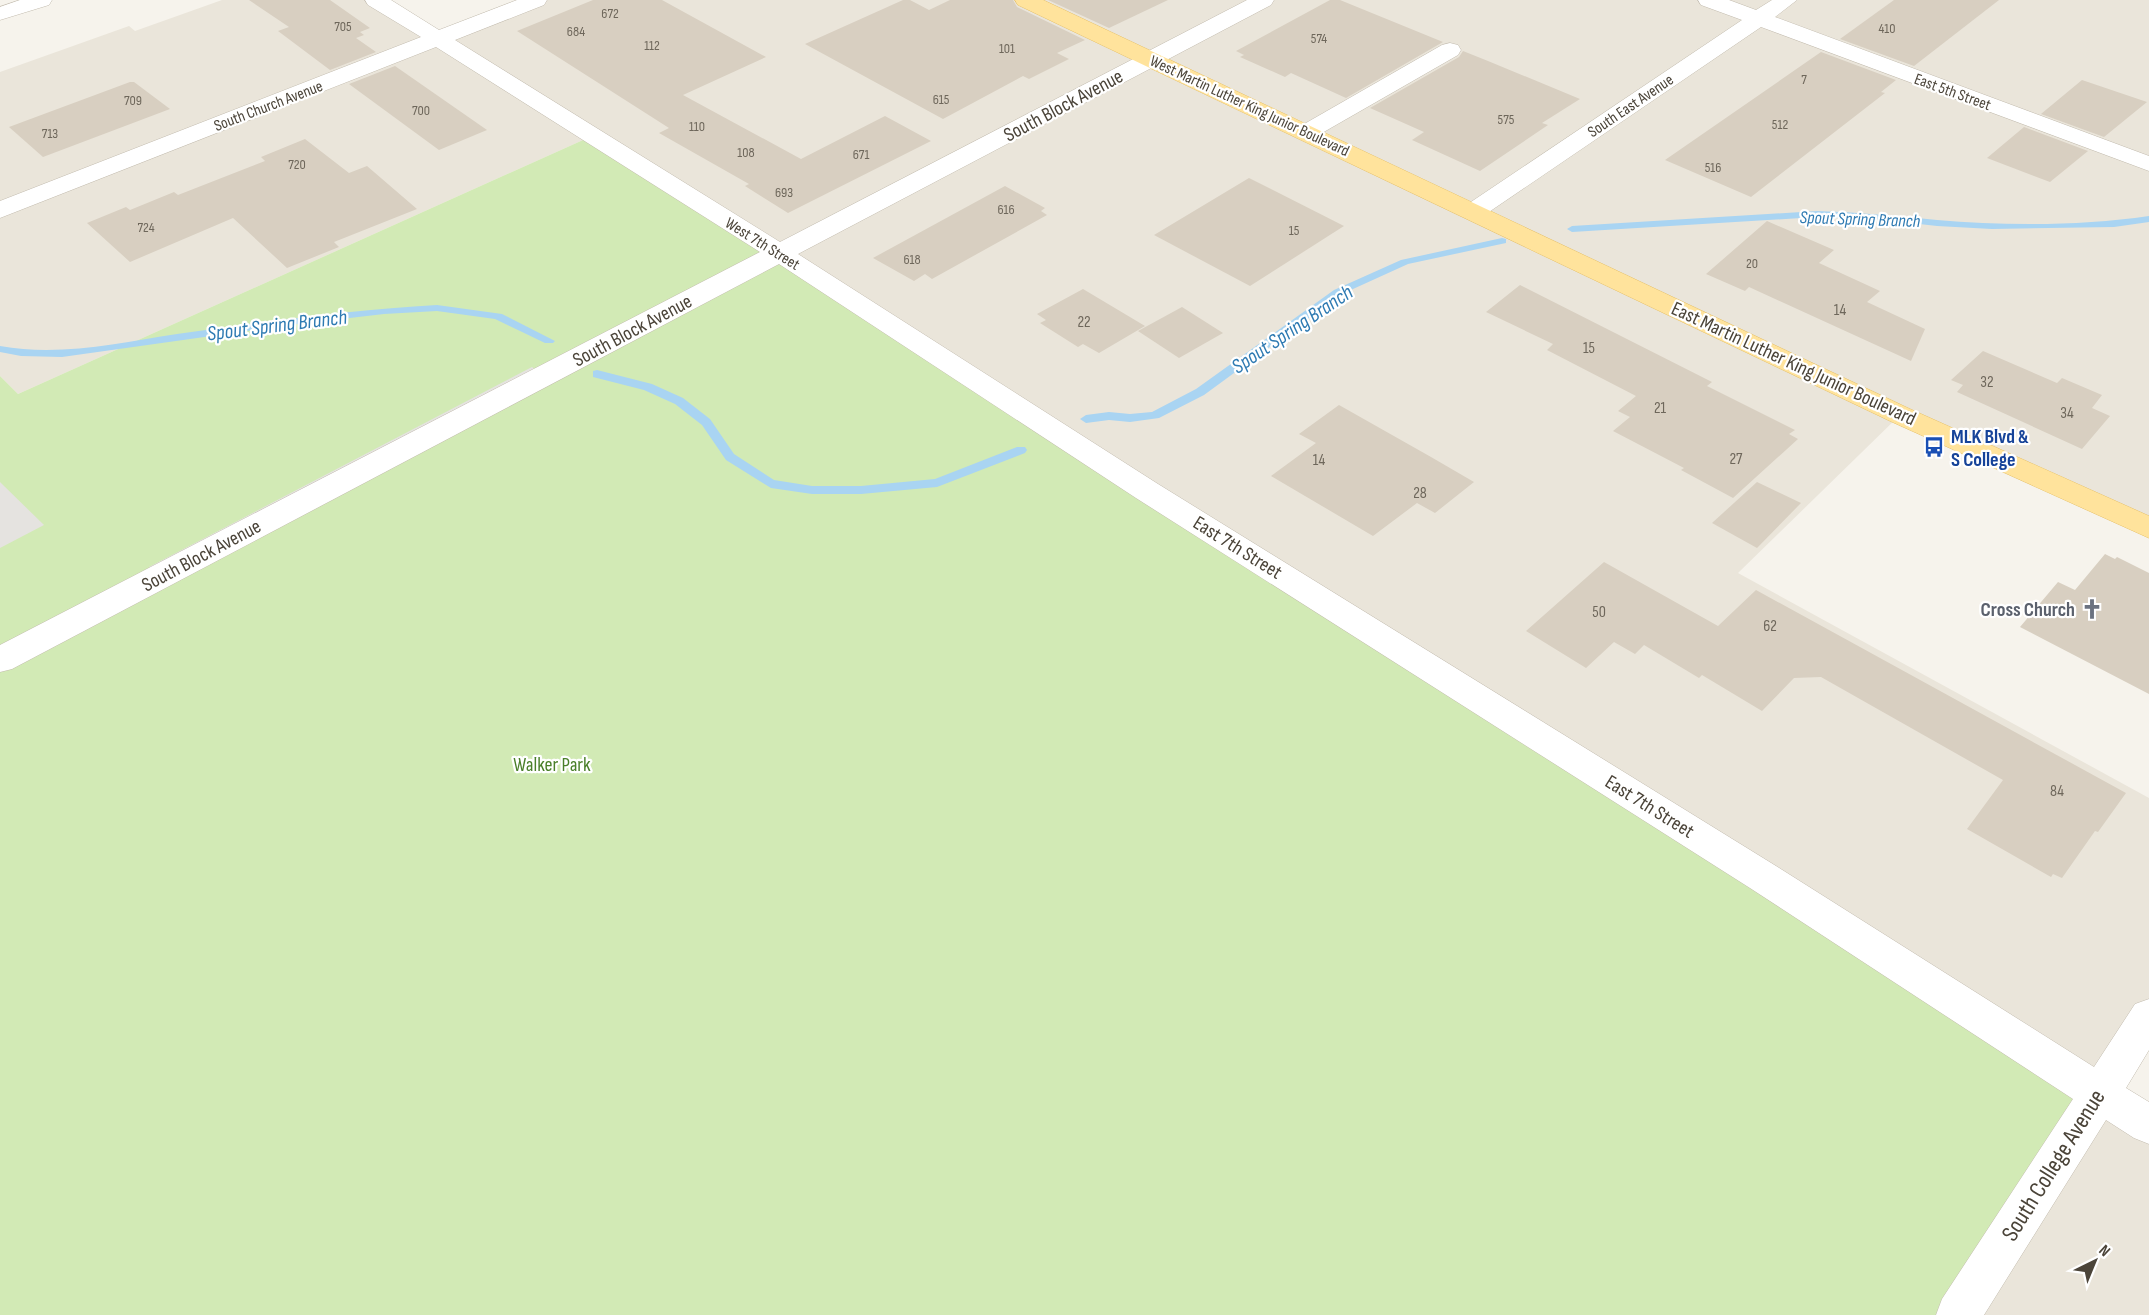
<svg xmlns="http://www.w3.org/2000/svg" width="2149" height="1315" font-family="'Sofia Sans Condensed',sans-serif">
<rect width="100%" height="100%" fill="#f6f3ec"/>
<polygon fill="#eae5da" points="222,0 376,0 436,40 536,0 2149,0 2149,528 1900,415 1738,573 2149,798 2149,1016 2099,1092 2149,1125 2149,1315 1958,1315 592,136 18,394 0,376 0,72 129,26 135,31"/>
<polygon fill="#d2eab5" points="592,136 2098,1092 1958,1315 0,1315 0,376 18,394"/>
<g fill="#e5e3e0">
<polygon points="532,367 539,373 156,574 149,567"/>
<polygon points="0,482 44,525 0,548"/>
</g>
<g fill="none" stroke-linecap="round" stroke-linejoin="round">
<g fill="#a9d4f2" fill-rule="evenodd">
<path d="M1817,211C1857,212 1897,216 1937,220C2005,226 2081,226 2149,216V222L2114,227L1992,229L1937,226L1875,219L1817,217L1572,232L1567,229L1572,226Z"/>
<polygon points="1502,238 1506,239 1506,243 1408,264 1342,294 1204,395 1159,418 1130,422 1109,420 1086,423 1080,419 1086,415 1109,412 1130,414 1152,412 1196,389 1334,290 1401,260"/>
<path d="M437,305L502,314L555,341L553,343H545L495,319L437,311L384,314L298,324L62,357L21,356L0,352V346C59,357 119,343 177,334C264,322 350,310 437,305Z"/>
<polygon points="597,370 652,384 683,398 710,419 734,454 774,480 812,486 861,486 935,479 1017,447 1025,447 1027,450 1025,453 937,487 861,494 812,494 771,488 726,460 702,425 675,404 644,390 593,377 593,371"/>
</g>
</g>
<g fill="#d8cfc1">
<polygon points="249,0 330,0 370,28 360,32 364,35 356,38 376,52 330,70 278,31 289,27"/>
<polygon points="593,0 662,0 766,57 683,95 801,159 885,116 931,141 788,213 745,186 749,184 659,133 669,128 517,31"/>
<polygon points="903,0 910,0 929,10 950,0 1013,0 1017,7 1085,40 1057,53 1069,59 1029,79 1023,76 943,119 805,44"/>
<polygon points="1048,0 1168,0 1109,28"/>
<polygon points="1330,0 1340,0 1443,42 1346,98 1291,73 1285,77 1240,57 1244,55 1236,51"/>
<polygon points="1894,0 1999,0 1914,66 1840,39"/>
<polygon points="1463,51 1488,61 1580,99 1542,123 1548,125 1480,171 1412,140 1424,132 1370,108 1459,57"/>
<polygon points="1821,52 1896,80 1881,92 1885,93 1751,197 1665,160"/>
<polygon points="395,66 487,130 439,150 349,84"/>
<polygon points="2082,80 2147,102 2104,137 2041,114"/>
<polygon points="130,82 134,82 170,109 43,157 9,127"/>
<polygon points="2024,127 2088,151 2050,182 1987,158"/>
<polygon points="305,139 349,173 367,166 417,209 334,242 339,247 287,268 233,218 130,262 87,223 126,207 130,210 174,192 178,195 265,161 261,157"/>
<polygon points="1249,178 1344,226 1250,286 1154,235"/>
<polygon points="1005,186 1045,208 1041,211 1047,215 932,279 925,274 914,281 873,258"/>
<polygon points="1767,221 1834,250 1819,263 1880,291 1867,302 1925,329 1911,361 1749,287 1745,291 1706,274"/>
<polygon points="1520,285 1712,382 1707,386 1795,430 1789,434 1798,439 1733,498 1681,470 1684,468 1613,431 1630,417 1618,411 1636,396 1547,350 1553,344 1486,312"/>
<polygon points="1083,289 1145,326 1099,353 1083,344 1078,347 1040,323 1046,320 1037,314"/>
<polygon points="1182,307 1223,333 1179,358 1138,331"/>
<polygon points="1983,351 2057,383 2062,378 2102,395 2092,408 2110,416 2082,449 1957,392 1963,385 1951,380"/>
<polygon points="1339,405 1431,457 1474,482 1435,513 1417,503 1373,536 1271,476 1316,443 1299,434"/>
<polygon points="1757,482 1801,503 1757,548 1712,523"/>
<polygon points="2105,554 2115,559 2117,557 2149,573 2149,694 2020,627 2058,582 2075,590"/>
<polygon points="1604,562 1718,626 1756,590 2126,793 2098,832 2095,831 2062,878 2053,874 2051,877 1967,829 2003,780 1821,677 1794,678 1762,711 1702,675 1699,678 1644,645 1635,654 1614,642 1586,668 1526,631"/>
</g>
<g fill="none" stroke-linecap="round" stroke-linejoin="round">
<g stroke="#c2bbae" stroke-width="1">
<g id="minor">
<polygon points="20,0 52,0 49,5 0,20 0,7"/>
<polygon points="365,0 391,0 439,30 517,0 547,0 544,5 455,40 780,242 1247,0 1274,0 1271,5 798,254 1158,484 1776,866 2094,1067 2135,1004 2149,999 2149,1050 2126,1088 2149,1102 2149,1144 2134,1138 2106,1120 1984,1315 1936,1315 1942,1299 2073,1099 1750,888 1136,498 779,264 12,669 0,672 0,645 760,252 436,47 0,218 0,201 421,37 368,5"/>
<polygon points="1698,0 1729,0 1756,10 1772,0 1797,0 1775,17 2149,156 2149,171 1761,27 1483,216 1474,219 1465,216 1461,211 1465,206 1742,20 1701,5"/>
<polygon points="1450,43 1458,45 1461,50 1458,55 1315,137 1307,139 1299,137 1295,132 1299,127 1442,45"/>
</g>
</g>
<g stroke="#e6c16a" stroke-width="1">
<polygon id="major" points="1015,0 1043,0 1910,409 2149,516 2149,538 1890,421 1018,5"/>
</g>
<use href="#minor" fill="#fff" fill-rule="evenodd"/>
<use href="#major" fill="#ffe39c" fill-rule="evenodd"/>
</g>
<defs>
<g id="bus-bare" transform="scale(1.62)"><path d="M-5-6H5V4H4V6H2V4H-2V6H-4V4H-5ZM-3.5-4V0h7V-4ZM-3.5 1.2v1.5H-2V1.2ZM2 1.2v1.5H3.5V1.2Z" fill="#1a4fb4" stroke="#fff" stroke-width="2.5" paint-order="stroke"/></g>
<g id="church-bare" transform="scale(1.62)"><path d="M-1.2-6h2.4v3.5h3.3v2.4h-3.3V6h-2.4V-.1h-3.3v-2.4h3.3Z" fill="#6b7280" stroke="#fff" stroke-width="2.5" paint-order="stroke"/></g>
</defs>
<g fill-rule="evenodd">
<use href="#bus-bare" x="1934" y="447"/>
<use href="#church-bare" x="2092" y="609"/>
</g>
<g text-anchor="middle" stroke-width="4.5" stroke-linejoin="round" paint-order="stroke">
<g font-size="14" fill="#6e675b">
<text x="610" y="18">672</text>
<text x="343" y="31">705</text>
<text x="1887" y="33">410</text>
<text x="576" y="36">684</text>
<text x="1319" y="43">574</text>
<text x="652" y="50">112</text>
<text x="1007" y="53">101</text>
<text x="1804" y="84">7</text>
<text x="941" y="104">615</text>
<text x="133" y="105">709</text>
<text x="421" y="115">700</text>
<text x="1506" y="124">575</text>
<text x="1780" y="129">512</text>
<text x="697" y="131">110</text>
<text x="50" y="138">713</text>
<text x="746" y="157">108</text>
<text x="861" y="159">671</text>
<text x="297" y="169">720</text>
<text x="1713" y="172">516</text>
<text x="784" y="197">693</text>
<text x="1006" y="214">616</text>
<text x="146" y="232">724</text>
<text x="1294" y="235">15</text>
<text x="912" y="264">618</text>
<text x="1752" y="268">20</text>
</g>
<g font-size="16" fill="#4b4439" stroke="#fff">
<text transform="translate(1953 91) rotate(20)" y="6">East 5th Street</text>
<text transform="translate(268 105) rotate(-21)" y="6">South Church Avenue</text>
<text transform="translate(1250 105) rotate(25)" y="6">West Martin Luther King Junior Boulevard</text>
<text transform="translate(1630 105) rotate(-34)" y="6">South East Avenue</text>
<text transform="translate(763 243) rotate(32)" y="6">West 7th Street</text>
</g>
<g font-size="16" fill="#6e675b">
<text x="1840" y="315">14</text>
<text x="1084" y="327">22</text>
<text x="1589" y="353">15</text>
<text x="1987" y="387">32</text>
<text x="1660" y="413">21</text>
<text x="2067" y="418">34</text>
<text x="1736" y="464">27</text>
<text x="1319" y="465">14</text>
<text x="1420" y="498">28</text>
<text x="1599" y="617">50</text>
<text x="1770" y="631">62</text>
<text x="2057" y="796">84</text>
</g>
<g font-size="18" font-style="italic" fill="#2e7ab2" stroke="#fff">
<text transform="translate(1860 219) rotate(2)" y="6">Spout Spring Branch</text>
</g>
<g font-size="20" fill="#4b4439" stroke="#fff">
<text transform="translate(1063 105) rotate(-28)" y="7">South Block Avenue</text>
<text transform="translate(632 330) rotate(-28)" y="7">South Block Avenue</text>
<text transform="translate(1794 363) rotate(25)" y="7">East Martin Luther King Junior Boulevard</text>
<text transform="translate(1238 547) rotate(32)" y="7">East 7th Street</text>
<text transform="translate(201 555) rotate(-28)" y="7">South Block Avenue</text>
<text transform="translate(1650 806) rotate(32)" y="7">East 7th Street</text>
</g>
<g font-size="20" font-weight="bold" fill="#164399" stroke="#fff" text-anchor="start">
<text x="1951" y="443">MLK Blvd &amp;<tspan x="1951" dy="23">S College</tspan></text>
</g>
<g font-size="20" font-weight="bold" fill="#5b616d" stroke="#fff" text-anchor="end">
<text x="2075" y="616">Cross Church</text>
</g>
<g font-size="20" fill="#4a7f2a" stroke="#fff">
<text x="552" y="771">Walker Park</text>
</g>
<g font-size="21" font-style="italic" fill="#2e7ab2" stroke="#fff">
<text transform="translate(277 325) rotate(-7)" y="7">Spout Spring Branch</text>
<text transform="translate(1292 329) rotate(-34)" y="7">Spout Spring Branch</text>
</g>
<g font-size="24" fill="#4b4439" stroke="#fff">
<text transform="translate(2053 1165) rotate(-58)" y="8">South College Avenue</text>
</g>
</g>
<g transform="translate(2095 1261) rotate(43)" stroke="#ffffff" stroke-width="4.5" paint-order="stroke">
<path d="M0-4.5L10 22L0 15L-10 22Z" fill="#4b4439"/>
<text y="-9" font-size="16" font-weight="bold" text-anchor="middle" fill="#4b4439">N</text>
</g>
</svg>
